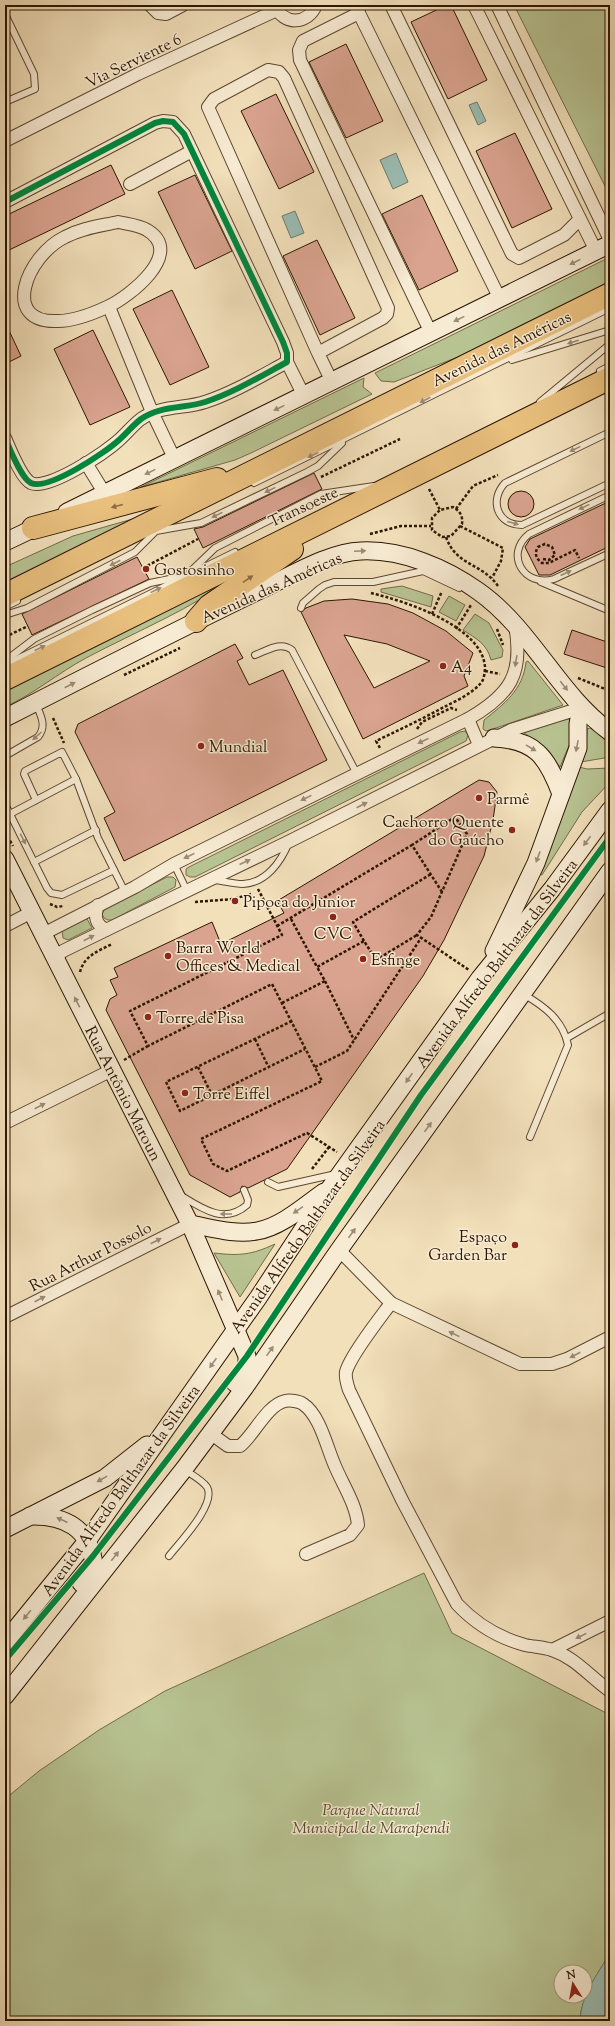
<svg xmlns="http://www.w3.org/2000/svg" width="615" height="2026" font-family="'Sorts Mill Goudy',serif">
<rect width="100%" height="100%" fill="#f2e0bb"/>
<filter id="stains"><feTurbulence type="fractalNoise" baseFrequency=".005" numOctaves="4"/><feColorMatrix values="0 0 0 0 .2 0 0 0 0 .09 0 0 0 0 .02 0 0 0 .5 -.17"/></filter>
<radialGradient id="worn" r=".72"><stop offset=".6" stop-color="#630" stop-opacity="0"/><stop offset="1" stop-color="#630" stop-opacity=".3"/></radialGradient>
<g fill="#b8c392" stroke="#726c4a" fill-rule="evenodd">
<polygon points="514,5 610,5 610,196"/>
<polygon points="610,257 610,284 491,344 394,382 381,381 375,373"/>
<polygon points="364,378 363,387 372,394 251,453 235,460 141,487"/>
<polygon points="164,510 5,588 5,567 73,536"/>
<path d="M239,574C192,609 137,631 86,658C58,673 34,694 5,707V687Z"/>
<polygon points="402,586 433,596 431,607 381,592 381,589"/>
<polygon points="449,596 465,605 456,621 439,612"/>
<path d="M475,614L489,623L503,650L502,657L491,660C487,644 477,639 463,630Z"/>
<path d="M528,661L563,705L493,729L486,731L483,729L484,720C504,704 523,690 526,662Z"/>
<polygon points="568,719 570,720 570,743 560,767 547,750 523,732 524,730"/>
<polygon points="590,728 610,741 610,757 581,762 586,744 587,729"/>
<polygon points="465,731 468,735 466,741 195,877 190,877 186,875 186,869 189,867 460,732"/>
<polygon points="579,767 587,769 610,768 610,782 582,812 542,875 539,874"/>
<polygon points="167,877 173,877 176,880 175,887 112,920 108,920 104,918 102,914 105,909"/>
<polygon points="86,917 92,928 68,940 63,938 62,930"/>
<path d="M275,1244L240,1297L214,1253C240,1256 251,1255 275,1244Z"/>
<path d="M424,1573L452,1633L610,1715V1953L587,1991L581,2011L580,2021H5V1799L39,1771L99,1730L165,1691ZM561,1972H585V1996H561Z"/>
</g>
<g fill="#9bbdb3" stroke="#6f7a6c">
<polygon points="477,102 486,121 478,125 469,105"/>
<polygon points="396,153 408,182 393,189 380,160"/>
<polygon points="295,211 304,233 291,238 282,216"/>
<path d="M610,1953V2021H580C581,1995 597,1975 610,1953Z"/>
</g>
<g fill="#d9a38f" stroke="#2d1601" fill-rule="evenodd">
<polygon points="447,5 451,5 487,80 448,99 411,22"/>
<polygon points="346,44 383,121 346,138 309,62"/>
<polygon points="276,94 314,172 279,189 241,111"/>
<polygon points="515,133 552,209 512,228 476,151"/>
<polygon points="111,165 125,194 5,252 5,216"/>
<polygon points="195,175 232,251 195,269 158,192"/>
<polygon points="422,195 458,271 419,290 382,214"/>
<polygon points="317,240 355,318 320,335 283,256"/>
<polygon points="172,290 209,367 170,385 133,309"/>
<polygon points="5,322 21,356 5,364"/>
<polygon points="93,330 130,407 90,425 54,349"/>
<polygon points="314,473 322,489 203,548 194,529 203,527"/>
<circle cx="521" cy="504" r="13"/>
<polygon points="610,501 610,546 550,575 539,575 525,547 530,539"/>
<polygon points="137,557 149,579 32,635 22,614"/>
<path d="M352,599L388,604L413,613L446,631L473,653L464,676L468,686L363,739L301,612L306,608L324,601ZM344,635L387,644L430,661L374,688Z"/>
<polygon points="572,630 610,643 610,669 564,654"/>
<polygon points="235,644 243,658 237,661 249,685 283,670 327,760 124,861 104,818 115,812 75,732 78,724"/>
<polygon points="479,780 489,782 497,792 493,820 484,856 444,940 423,976 287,1169 248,1188 242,1186 240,1192 230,1197 190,1175 106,1010 110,999 117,995 110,980 118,977 114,968 212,922 221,944 284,913 277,901"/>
</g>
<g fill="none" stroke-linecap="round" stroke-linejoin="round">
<g stroke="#5e4830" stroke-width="8">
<g id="lane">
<polyline points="5,14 34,74 35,89 5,102"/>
<polyline points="512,360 610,330"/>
<polyline points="600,371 610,366"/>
<polyline points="540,402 610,344"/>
<path d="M610,432L505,483C489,500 497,525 522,525L610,483"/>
<polyline points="254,483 610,308"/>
<path d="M610,495L529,534C504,554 524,588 554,579L610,553"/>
<polyline points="190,572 215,548 321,494 374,486"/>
<polyline points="541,582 610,611"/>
<polyline points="5,607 17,601"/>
<polyline points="301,608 303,603 319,589 325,585 334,582 373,582 423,571 459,588"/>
<polyline points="5,615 27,608 135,552 156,531 201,523 307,472 318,466 342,443"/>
<path d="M255,655C268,650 281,641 292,650L357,774"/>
<polyline points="5,661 34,639 92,610 150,583 179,577"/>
<polyline points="5,665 235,552"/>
<path d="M5,756L38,737C47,726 41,716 36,704"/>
<polyline points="36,800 24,774 25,771 62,752 76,779 98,838 114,870"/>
<polyline points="5,804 47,888 51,893 62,895 114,870 125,892"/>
<polyline points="10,814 76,779"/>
<polyline points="34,862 96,830"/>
<polyline points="174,864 187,891"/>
<path d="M215,880C223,881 234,884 243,884C266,883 281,862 289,842"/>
<path d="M523,994C544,1006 563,1020 568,1045L530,1137"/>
<polyline points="567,1038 610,1013"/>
<polyline points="268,1182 278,1187 336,1174"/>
<path d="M180,1195C201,1208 224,1225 247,1205L248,1200L244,1190"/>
<path d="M169,1556C179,1543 217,1504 207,1487C202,1480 192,1475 185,1470"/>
</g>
</g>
<g stroke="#5e4830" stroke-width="14">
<g id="street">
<polyline points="150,5 158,13 166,14 183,5"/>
<path d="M275,5C283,26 308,25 316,5"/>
<polyline points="355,5 500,299"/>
<polyline points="391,5 512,254 519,258 564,235 580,219"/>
<polyline points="474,5 596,251"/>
<polyline points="497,5 610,240"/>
<polyline points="359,13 303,41 299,50 300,60 431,333"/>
<polyline points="5,141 138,74 277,10"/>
<polyline points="130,184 192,151"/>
<path d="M5,202L155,123L163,121L173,122L184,134L283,342L287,353V362C261,376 233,393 205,402C184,409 161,405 141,419C133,425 127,433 119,440C106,452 48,491 31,483C21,478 10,449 5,438"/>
<path d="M118,222C127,224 139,225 147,230C186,253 129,297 107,307C92,314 74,321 58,321C0,324 26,256 65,237C82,228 100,226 118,222Z"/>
<polyline points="109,307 152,412 175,460"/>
<polyline points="318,353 383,318 387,314 388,308 284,78 279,72 268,70 214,99 208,107 318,353 332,382"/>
<polyline points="287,362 304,396"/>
<polyline points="86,463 105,494"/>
<polyline points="468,719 479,745"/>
<path d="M98,905C94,916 95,924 106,930"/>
<polyline points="5,926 32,912"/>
<path d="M43,934L135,887L174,864L468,719C510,695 524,674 515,625"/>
<polyline points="55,958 63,951 106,930 290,841 511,730 581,708"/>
<polyline points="5,1123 112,1070"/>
<polyline points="339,1250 391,1303 520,1364 552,1364 567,1359 610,1337"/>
<path d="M391,1303C380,1318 350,1356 346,1372C345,1378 347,1384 349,1390L402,1500L457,1604C475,1623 499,1638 525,1645C534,1647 544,1647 552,1650C576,1658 590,1677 610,1691"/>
<polyline points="5,1317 190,1224"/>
<path d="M210,1433L228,1446H240C254,1435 267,1405 285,1401C290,1400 299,1401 303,1404C320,1415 327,1448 335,1466C343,1485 356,1504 358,1525L350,1535L306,1554"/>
<polyline points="552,1650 610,1621"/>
</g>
</g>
<g stroke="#2d1601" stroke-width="19">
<g id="secondary">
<polyline points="67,512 610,244"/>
<polyline points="5,542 45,523"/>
<path d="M5,718C89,675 173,632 258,591C289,577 328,552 361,551C402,549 446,568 478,591C532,629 557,693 610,732"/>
<path d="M494,738C536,740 547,757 561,794"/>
<polyline points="5,859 190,1224 247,1356 247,1366 235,1383"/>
<polyline points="494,951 536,863 578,748 578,724 581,708"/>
<path d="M190,1224C212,1228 235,1235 257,1231C281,1227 304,1206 324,1192"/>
<path d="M30,1516C65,1515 90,1528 94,1565L81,1583"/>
<polyline points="5,1529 105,1478 147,1445"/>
<polyline points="5,1642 87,1541 258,1298 330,1188 480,978 552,889 610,810"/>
<polyline points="5,1696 184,1469 245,1387 339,1250 610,871"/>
</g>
</g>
<g stroke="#2d1601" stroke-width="24">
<g id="highway">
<polyline points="33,528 217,479"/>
<polyline points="5,595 610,294"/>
<polyline points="196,621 209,606 292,549"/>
<polyline points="5,679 610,378"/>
</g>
</g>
<g stroke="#2d1601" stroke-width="2.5" stroke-dasharray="3 2" stroke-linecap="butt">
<polyline points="321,477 400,439"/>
<path d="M429,489L440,510L453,507C460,511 463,516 462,524L451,536L442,537L432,530V518L440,510"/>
<polyline points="456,509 473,486 498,475"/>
<polyline points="460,526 503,548 501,561 492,578"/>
<polyline points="370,534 401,526 431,526"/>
<path d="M446,537C456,566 482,563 498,586"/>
<path d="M543,559L549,560L555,555L552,547L545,544L538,547C534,553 536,559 542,563H549L575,550L579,558"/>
<polyline points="143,568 198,539"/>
<path d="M371,593C405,601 482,626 485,667C485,672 484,681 480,684C471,694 456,701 444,707C422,719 399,730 376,741L380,748"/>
<polyline points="432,614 442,591"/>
<polyline points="456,629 471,605"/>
<polyline points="497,629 503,645"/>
<polyline points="5,637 28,626"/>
<polyline points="485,671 500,674"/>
<polyline points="124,675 180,648"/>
<polyline points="578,678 610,691"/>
<polyline points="53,718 64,743"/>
<polyline points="417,729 422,722 451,708 457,710"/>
<polyline points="5,832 13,846"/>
<polyline points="258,889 282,935 130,1011 148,1046 272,984 322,1081 201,1139 213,1164 227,1171 307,1133 337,1152"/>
<polyline points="442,892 412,845 455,817 467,834 431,917 417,935 469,970"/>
<polyline points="195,902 233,899 251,894"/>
<polyline points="50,904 57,907 63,906"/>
<polyline points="291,919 317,967 364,941 376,960 417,935"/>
<polyline points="277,926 412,845"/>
<polyline points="364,941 353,922 431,874"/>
<path d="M80,972C84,956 98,951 112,944"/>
<polyline points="325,981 354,1040"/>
<polyline points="282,1003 325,981 317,967"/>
<polyline points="292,1021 166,1082 180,1111 305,1049"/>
<polyline points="255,1039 268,1066"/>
<polyline points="124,1060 148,1046"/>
<polyline points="198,1067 212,1095"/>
<polyline points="315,1067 347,1051 421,938"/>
<polyline points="312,1169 329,1147"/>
</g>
<use href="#lane" stroke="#f7ebd3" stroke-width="6"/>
<use href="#street" stroke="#f7ebd3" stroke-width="12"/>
<use href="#secondary" stroke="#f7ebd3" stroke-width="17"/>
<use href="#highway" stroke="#e9c07e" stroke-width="22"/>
<g stroke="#f7ebd3" stroke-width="8">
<g id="cycleway">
<path d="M5,202L155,123L163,121L173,122L184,134L283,342L287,353V362C261,376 233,393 205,402C184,409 161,405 141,419C133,425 127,433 119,440C106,452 48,491 31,483C21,478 10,449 5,438"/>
<polyline points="5,1660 93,1556 247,1356 421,1095 610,837"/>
</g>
</g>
<use href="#cycleway" stroke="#00873e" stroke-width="6"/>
</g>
<defs><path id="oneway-solid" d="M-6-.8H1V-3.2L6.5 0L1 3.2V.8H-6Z"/></defs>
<g fill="#9c8b74">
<use href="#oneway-solid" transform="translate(575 262) rotate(154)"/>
<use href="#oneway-solid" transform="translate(459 319) rotate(154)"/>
<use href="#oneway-solid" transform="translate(573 342) rotate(163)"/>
<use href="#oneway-solid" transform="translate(425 400) rotate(153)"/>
<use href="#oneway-solid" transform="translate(279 408) rotate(154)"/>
<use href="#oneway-solid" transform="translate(575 449) rotate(154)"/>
<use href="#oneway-solid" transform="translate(313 455) rotate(154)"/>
<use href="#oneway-solid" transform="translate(150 472) rotate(154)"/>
<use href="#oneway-solid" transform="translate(270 490) rotate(154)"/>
<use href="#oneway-solid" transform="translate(584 507) rotate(154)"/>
<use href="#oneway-solid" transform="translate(217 515) rotate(154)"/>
<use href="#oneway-solid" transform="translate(513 523) rotate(15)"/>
<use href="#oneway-solid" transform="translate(360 551) rotate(-3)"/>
<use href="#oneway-solid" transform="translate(115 563) rotate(153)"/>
<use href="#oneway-solid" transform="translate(566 573) rotate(-25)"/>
<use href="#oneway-solid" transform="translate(156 590) rotate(-26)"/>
<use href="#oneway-solid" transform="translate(40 648) rotate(-26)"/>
<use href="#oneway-solid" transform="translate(516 661) rotate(99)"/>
<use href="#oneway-solid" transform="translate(70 685) rotate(-27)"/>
<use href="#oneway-solid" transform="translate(564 686) rotate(52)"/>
<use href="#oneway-solid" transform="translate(37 736) rotate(138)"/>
<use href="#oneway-solid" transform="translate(423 741) rotate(154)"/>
<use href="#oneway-solid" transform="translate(577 746) rotate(101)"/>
<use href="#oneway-solid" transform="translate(531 748) rotate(31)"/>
<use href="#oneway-solid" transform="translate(306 798) rotate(154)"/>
<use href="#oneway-solid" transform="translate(362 805) rotate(-27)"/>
<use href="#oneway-solid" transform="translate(23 839) rotate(63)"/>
<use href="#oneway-solid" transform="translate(587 841) rotate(127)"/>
<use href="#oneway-solid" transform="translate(189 856) rotate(154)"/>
<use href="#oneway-solid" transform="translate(538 857) rotate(110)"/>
<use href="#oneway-solid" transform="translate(245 862) rotate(-25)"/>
<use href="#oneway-solid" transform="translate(89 938) rotate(-27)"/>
<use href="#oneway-solid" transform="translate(77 1002) rotate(-117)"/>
<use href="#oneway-solid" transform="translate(409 1078) rotate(125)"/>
<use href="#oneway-solid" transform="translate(40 1106) rotate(-27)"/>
<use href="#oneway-solid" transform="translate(428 1127) rotate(-54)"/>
<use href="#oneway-solid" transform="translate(298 1210) rotate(146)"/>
<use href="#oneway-solid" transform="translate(226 1214) rotate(180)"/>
<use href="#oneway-solid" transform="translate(352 1233) rotate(-54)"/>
<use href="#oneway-solid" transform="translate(156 1241) rotate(-27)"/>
<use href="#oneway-solid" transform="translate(220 1295) rotate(-113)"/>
<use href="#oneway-solid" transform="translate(40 1299) rotate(-27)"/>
<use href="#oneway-solid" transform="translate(454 1334) rotate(-154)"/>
<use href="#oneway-solid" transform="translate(270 1351) rotate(-55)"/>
<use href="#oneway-solid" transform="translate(575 1355) rotate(152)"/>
<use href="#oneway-solid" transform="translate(213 1363) rotate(125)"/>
<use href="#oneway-solid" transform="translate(102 1479) rotate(151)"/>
<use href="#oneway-solid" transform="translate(62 1520) rotate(-156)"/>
<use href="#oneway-solid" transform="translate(115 1556) rotate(-52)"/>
<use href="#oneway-solid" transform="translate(27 1615) rotate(129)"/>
<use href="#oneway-solid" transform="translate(581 1636) rotate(154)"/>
</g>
<g fill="#8b6b40">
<use href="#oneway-solid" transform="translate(117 506) rotate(165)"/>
<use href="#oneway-solid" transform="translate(248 579) rotate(-34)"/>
</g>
<g fill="#8f2418" stroke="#f7ebd3" stroke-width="1.5">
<circle cx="146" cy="569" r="4"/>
<circle cx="443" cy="666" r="4"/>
<circle cx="201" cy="746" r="4"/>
<circle cx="479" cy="798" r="4"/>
<circle cx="512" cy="830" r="4"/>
<circle cx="235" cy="901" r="4"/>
<circle cx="333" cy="917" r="4"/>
<circle cx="168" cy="956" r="4"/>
<circle cx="363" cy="959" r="4"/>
<circle cx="148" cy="1017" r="4"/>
<circle cx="185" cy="1093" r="4"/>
<circle cx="515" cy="1245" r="4"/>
</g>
<g text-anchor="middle" stroke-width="3" stroke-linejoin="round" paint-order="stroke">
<g font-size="16" fill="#2d1601" stroke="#f7ebd3">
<text transform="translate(133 60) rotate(-26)" y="6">Via Serviente 6</text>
<text transform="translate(501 348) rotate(-26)" y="6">Avenida das Américas</text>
<text transform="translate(303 506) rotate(-25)" y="6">Transoeste</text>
<text transform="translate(271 587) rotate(-24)" y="6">Avenida das Américas</text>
<text transform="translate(496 963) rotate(-53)" y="6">Avenida Alfredo Balthazar da Silveira</text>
<text transform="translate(124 1093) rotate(63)" y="6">Rua Antônio Maroun</text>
<text transform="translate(307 1226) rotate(-55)" y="6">Avenida Alfredo Balthazar da Silveira</text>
<text transform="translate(90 1256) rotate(-27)" y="6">Rua Arthur Possolo</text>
<text transform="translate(120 1490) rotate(-54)" y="6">Avenida Alfredo Balthazar da Silveira</text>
</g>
<g font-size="16" fill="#2d1601" stroke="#f7ebd3" text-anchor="start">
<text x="154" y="575">Gostosinho</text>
<text x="451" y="672">A4</text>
<text x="209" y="752">Mundial</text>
<text x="487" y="804">Parmê</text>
<text x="504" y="827" text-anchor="end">Cachorro Quente<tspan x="504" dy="18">do Gaúcho</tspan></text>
<text x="243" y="907">Pipoca do Junior</text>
<text x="333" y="939" text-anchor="middle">CVC</text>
<text x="176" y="953">Barra World<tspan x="176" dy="18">Offices &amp; Medical</tspan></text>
<text x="371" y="965">Esfinge</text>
<text x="156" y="1023">Torre de Pisa</text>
<text x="193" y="1099">Torre Eiffel</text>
<text x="507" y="1242" text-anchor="end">Espaço<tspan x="507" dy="18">Garden Bar</tspan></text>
</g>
<g font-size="16" font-style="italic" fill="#574a2c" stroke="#f7ebd3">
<text x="371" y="1815">Parque Natural<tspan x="371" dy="18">Municipal de Marapendi</tspan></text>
</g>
</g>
<rect width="615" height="2026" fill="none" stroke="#f2e0bb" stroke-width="20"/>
<rect x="6" y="6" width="603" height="2014" fill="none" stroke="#2d1601" stroke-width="2"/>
<rect x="10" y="10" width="595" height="2006" fill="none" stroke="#2d1601"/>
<g transform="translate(573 1984) rotate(349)"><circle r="19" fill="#f7ebd3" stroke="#a6967f"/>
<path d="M0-3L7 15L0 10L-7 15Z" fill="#8f2418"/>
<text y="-6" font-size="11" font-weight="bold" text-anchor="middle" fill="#2d1601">N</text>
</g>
<rect width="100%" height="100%" filter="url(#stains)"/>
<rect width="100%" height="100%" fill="url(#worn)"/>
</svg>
